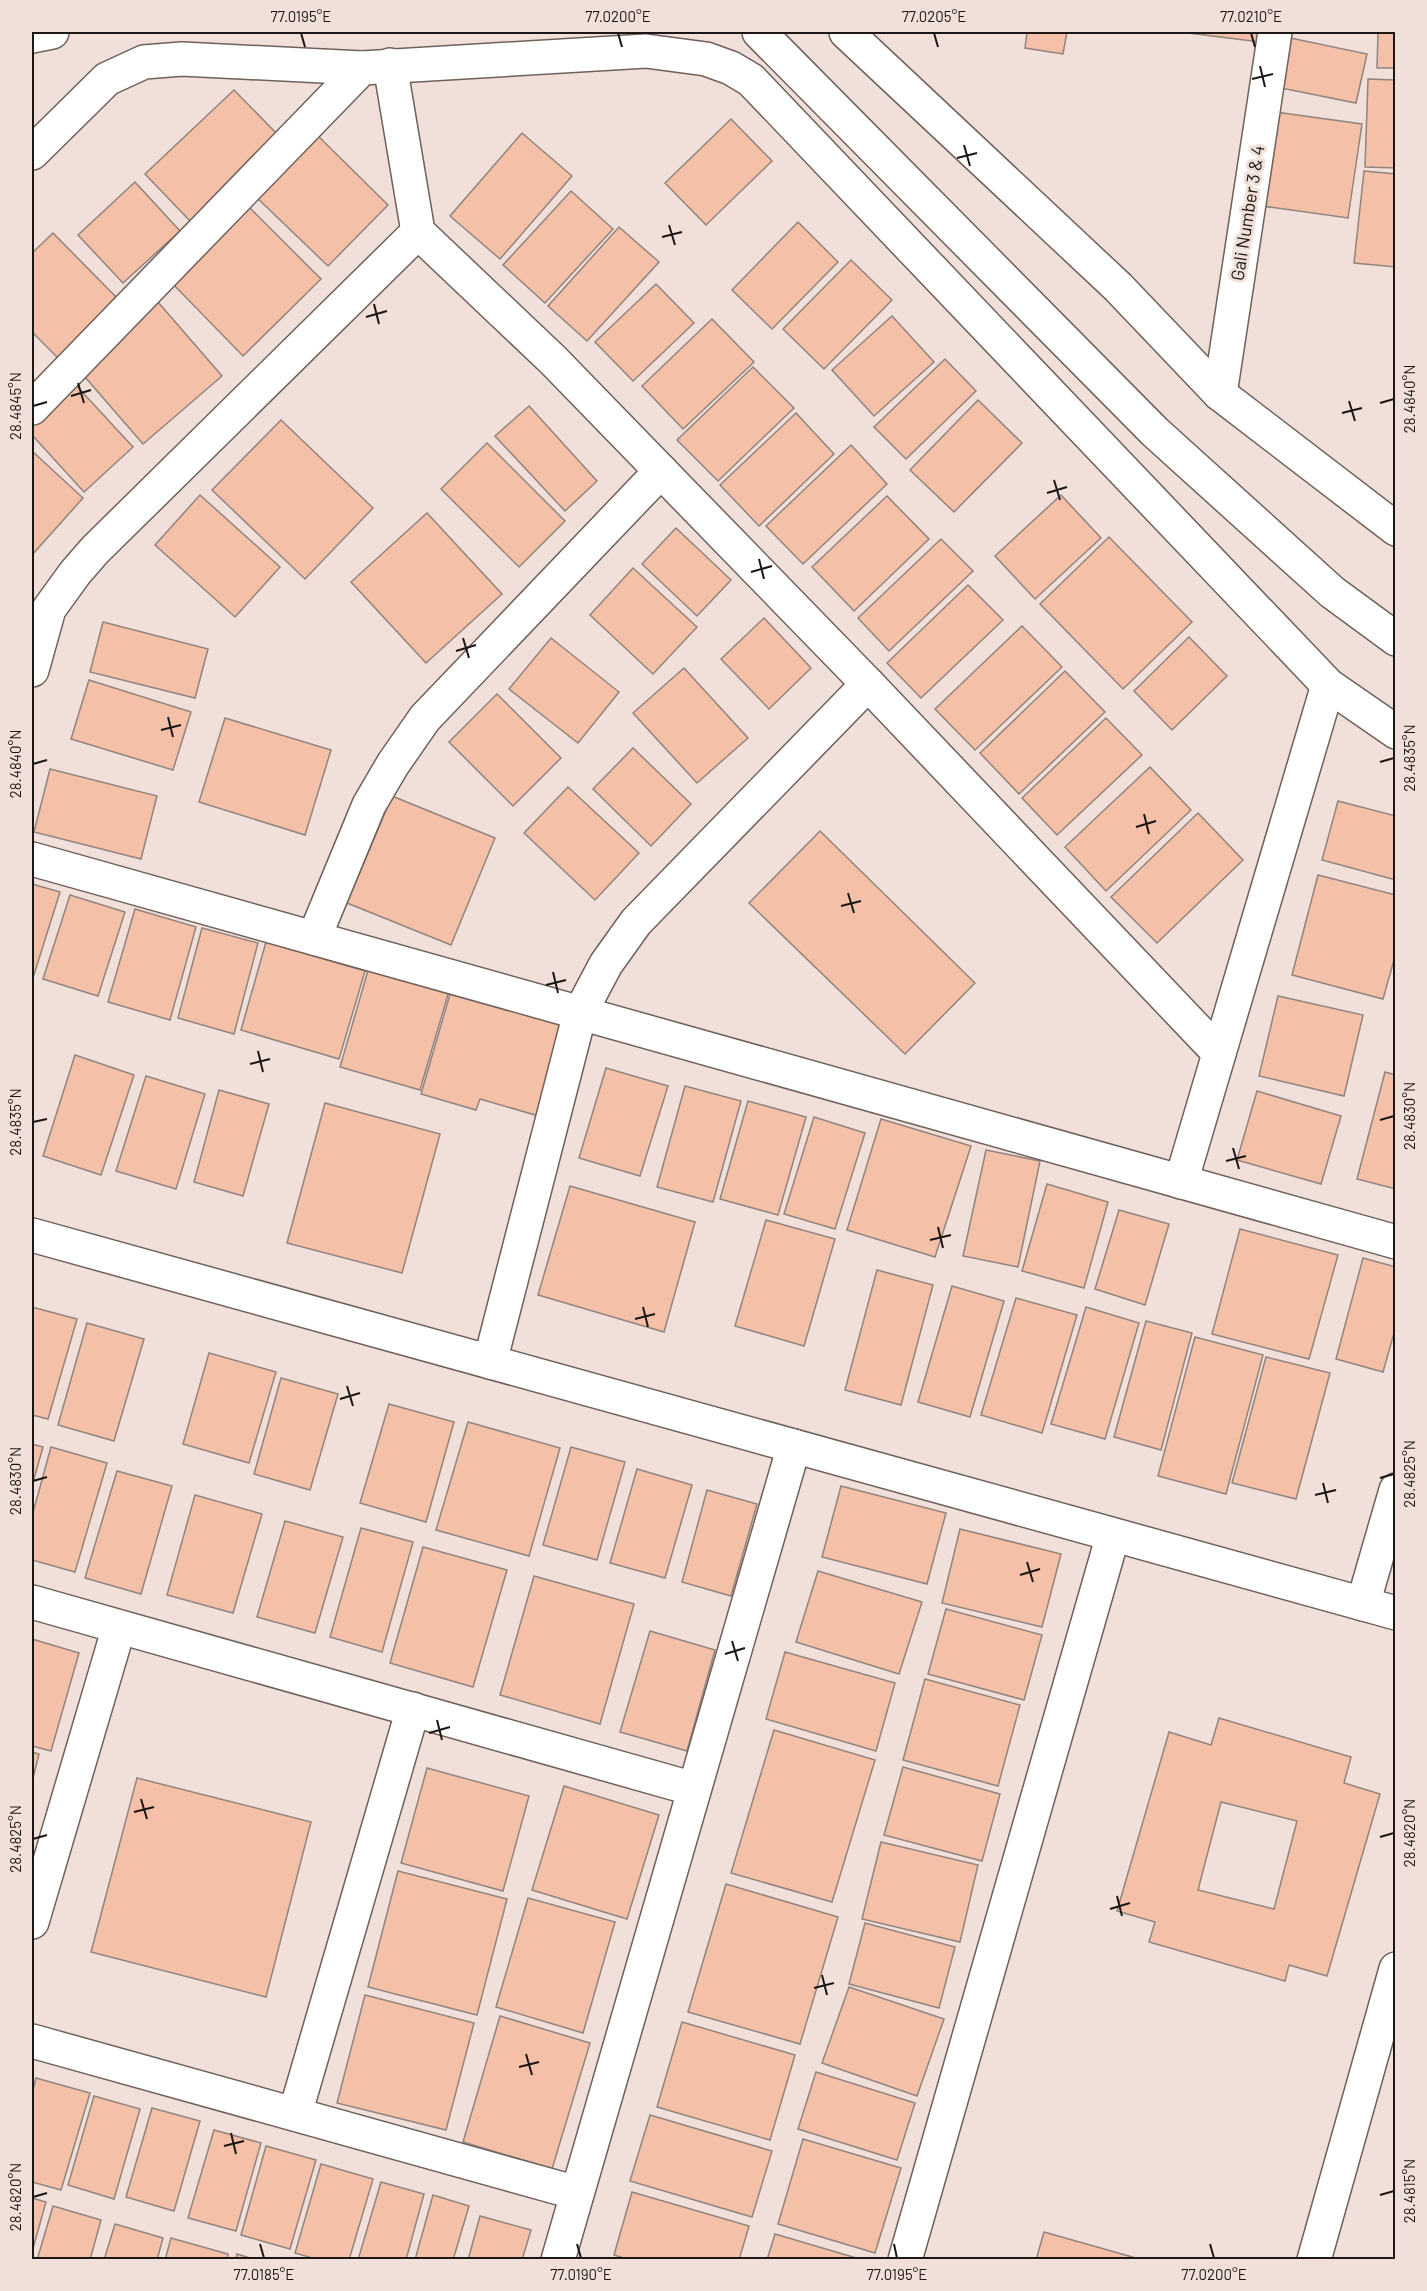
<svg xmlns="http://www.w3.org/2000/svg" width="1427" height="2291" font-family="Barlow,sans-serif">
<rect width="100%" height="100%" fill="#f0e0d9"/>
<g fill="#f4c0a7" stroke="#92847e" stroke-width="1.5" fill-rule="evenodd">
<polygon points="1027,32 1067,32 1063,54 1025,48"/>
<polygon points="1180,32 1270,32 1268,43"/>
<polygon points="1378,32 1396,32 1396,68 1377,68"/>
<polygon points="1281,36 1367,54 1356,103 1271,86"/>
<polygon points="1368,79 1396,80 1396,168 1365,167"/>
<polygon points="234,90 280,137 190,221 145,174"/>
<polygon points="1268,111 1362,124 1348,218 1255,205"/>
<polygon points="731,119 772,161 706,225 665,183"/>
<polygon points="315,133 388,205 328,266 254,195"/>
<polygon points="522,133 572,176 500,259 450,216"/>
<polygon points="1364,171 1396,174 1396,267 1354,263"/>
<polygon points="135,182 180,231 123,283 78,235"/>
<polygon points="571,191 613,229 545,303 503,265"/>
<polygon points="247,205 321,279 243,356 170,281"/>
<polygon points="798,222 838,262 772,329 732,290"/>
<polygon points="619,227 659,262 587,341 548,306"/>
<polygon points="53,233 118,299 58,358 32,332 32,253"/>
<polygon points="851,260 892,300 824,369 783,329"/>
<polygon points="656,284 694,323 633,381 595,342"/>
<polygon points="158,302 222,376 143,444 79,370"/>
<polygon points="892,316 934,362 874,416 832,370"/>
<polygon points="712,319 754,362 683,429 642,386"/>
<polygon points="945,359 976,391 906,459 874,427"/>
<polygon points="753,367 794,408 718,481 677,440"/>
<polygon points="72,381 133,447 84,492 32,435 32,418"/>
<polygon points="978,400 1022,443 954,512 910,470"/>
<polygon points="529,406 597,481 565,511 495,436"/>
<polygon points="796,413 834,454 759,526 720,485"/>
<polygon points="281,420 373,508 305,579 212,490"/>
<polygon points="487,443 565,521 519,567 441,489"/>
<polygon points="851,445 887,484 803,564 766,526"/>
<polygon points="32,451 83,498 32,555"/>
<polygon points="200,495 280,567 235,617 155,545"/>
<polygon points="1061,495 1101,538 1035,599 995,556"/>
<polygon points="887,496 929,539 854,611 812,567"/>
<polygon points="427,513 502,594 426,663 351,582"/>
<polygon points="676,528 731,580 697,616 642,564"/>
<polygon points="1109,537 1192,622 1123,689 1040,604"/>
<polygon points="941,539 973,571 889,651 858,618"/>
<polygon points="633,568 697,627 653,674 590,615"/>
<polygon points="968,585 1003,620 921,698 887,663"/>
<polygon points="764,618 811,668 769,709 721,659"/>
<polygon points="103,622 208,649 195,698 90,672"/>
<polygon points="1022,626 1062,667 975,750 935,709"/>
<polygon points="1189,637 1227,676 1172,730 1134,691"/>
<polygon points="551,638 619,692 578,743 509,689"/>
<polygon points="684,668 748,738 697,783 633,713"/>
<polygon points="1065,671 1105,712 1019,794 980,753"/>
<polygon points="89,680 191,712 173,770 71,739"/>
<polygon points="497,694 561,758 513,806 449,742"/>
<polygon points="225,718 331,750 305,835 199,802"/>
<polygon points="1106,718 1142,755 1057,835 1022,798"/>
<polygon points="633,748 691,804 651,846 593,789"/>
<polygon points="1150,767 1191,810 1106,891 1065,847"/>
<polygon points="50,769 157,796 141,859 34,832"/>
<polygon points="568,787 639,853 595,900 524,833"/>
<polygon points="392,796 495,838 451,945 347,903"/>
<polygon points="1338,801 1396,816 1396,880 1322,860"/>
<polygon points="1198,813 1243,860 1157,943 1111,897"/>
<polygon points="820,831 975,983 905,1054 749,903"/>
<polygon points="1318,875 1396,895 1396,953 1383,999 1292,975"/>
<polygon points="32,884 60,892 32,981"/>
<polygon points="70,895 125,912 98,996 43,979"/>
<polygon points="135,909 196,927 170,1020 108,1002"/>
<polygon points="202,928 258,943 234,1034 178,1018"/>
<polygon points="266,942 365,971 339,1059 241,1030"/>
<polygon points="369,967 449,991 420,1090 340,1067"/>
<polygon points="453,984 571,1018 542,1117 480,1099 476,1110 421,1094"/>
<polygon points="1278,996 1363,1015 1344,1096 1259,1076"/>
<polygon points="75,1055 134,1075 101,1175 43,1156"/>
<polygon points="606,1068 668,1086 640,1176 579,1158"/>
<polygon points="1385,1072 1396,1075 1396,1189 1357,1179"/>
<polygon points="146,1076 205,1094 176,1189 116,1171"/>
<polygon points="685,1086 741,1101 713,1202 657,1187"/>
<polygon points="219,1090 269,1104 243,1196 194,1182"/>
<polygon points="1257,1091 1341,1116 1321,1184 1237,1160"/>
<polygon points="748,1101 806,1117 778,1215 720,1199"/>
<polygon points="325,1103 440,1134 402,1273 287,1243"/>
<polygon points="814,1117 865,1133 835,1229 784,1214"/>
<polygon points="881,1119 971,1146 935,1257 847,1230"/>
<polygon points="986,1150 1040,1161 1018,1267 963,1256"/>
<polygon points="1047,1184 1108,1202 1084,1288 1022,1271"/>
<polygon points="570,1186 695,1222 664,1332 538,1295"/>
<polygon points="1119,1210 1169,1224 1145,1305 1095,1289"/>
<polygon points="766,1220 835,1239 804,1346 735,1326"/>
<polygon points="1240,1229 1338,1255 1309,1359 1212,1334"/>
<polygon points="1363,1258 1396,1267 1396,1326 1383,1372 1336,1359"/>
<polygon points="877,1270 933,1285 901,1405 845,1390"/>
<polygon points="952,1286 1004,1301 970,1417 918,1402"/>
<polygon points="1016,1298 1077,1315 1042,1433 981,1415"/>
<polygon points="32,1307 77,1319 48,1419 32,1415"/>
<polygon points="1086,1307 1139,1323 1105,1439 1051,1424"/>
<polygon points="1146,1321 1192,1333 1161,1450 1114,1437"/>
<polygon points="87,1323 144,1339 114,1441 58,1425"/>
<polygon points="1195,1337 1263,1355 1226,1494 1158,1476"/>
<polygon points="209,1353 276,1372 249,1463 183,1444"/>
<polygon points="1266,1357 1330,1373 1296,1499 1232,1483"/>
<polygon points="281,1378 338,1394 310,1490 254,1474"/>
<polygon points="389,1404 454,1422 426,1522 360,1503"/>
<polygon points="468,1422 560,1448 529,1556 436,1530"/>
<polygon points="32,1444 43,1447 32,1486"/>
<polygon points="51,1447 107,1463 75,1572 32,1560 32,1516"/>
<polygon points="571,1447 625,1462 597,1560 543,1545"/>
<polygon points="637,1469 692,1485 665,1578 610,1563"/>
<polygon points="117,1471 172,1486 141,1594 85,1578"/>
<polygon points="841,1486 946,1513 927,1584 822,1557"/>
<polygon points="707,1490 757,1504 731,1596 682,1582"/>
<polygon points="195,1495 262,1514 233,1613 167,1595"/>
<polygon points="285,1521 343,1537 315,1633 257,1617"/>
<polygon points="361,1528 413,1542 382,1652 330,1637"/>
<polygon points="960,1529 1061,1554 1042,1627 942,1603"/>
<polygon points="423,1547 507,1570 473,1687 390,1663"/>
<polygon points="818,1571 922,1602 899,1674 796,1642"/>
<polygon points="534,1576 634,1604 600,1724 500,1695"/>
<polygon points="946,1609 1042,1635 1024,1700 928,1674"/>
<polygon points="650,1631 715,1650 687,1751 620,1732"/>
<polygon points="32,1639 79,1653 51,1751 32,1746"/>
<polygon points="785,1652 895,1683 876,1751 766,1719"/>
<polygon points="925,1679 1020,1705 998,1786 903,1760"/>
<path d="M1219,1718L1351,1757L1344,1783L1380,1794L1327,1976L1289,1965L1285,1981L1149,1942L1155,1922L1117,1911L1169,1732L1211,1745ZM1221,1802L1297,1821L1274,1909L1198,1890Z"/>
<polygon points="774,1730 875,1760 832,1902 731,1873"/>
<polygon points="32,1752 39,1754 32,1782"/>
<polygon points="903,1767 1000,1794 982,1861 884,1835"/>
<polygon points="427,1768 529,1796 503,1891 401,1863"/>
<polygon points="137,1778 311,1822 266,1997 91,1952"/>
<polygon points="564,1786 659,1815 627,1919 532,1890"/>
<polygon points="881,1842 978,1865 960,1942 862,1919"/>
<polygon points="398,1871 507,1899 477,2015 368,1987"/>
<polygon points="726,1884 838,1917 800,2044 688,2012"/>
<polygon points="528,1898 615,1922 583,2033 496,2007"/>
<polygon points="865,1923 955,1947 939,2008 849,1984"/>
<polygon points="849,1987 944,2019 917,2096 822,2063"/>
<polygon points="365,1995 474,2023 446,2130 337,2103"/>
<polygon points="500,2016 590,2043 552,2169 463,2142"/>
<polygon points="682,2022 795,2055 770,2140 657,2107"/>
<polygon points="816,2072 915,2103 897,2160 798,2129"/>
<polygon points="36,2078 90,2093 61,2190 32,2182 32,2094"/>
<polygon points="94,2096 140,2109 114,2199 68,2185"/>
<polygon points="152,2108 200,2121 174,2211 126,2197"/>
<polygon points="650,2115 772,2151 752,2217 630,2181"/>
<polygon points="214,2130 261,2143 236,2231 188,2218"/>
<polygon points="803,2139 901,2168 875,2253 778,2224"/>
<polygon points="266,2146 316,2160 290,2249 241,2235"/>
<polygon points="321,2164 373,2179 349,2260 319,2260 295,2253"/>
<polygon points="381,2182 424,2194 406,2260 358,2260"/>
<polygon points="632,2192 749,2226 739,2260 630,2260 614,2255"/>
<polygon points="433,2195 469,2206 453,2260 415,2260"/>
<polygon points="32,2198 46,2202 32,2252"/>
<polygon points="53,2206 101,2220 90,2260 37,2260"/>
<polygon points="480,2216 531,2230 522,2260 468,2260"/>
<polygon points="115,2224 163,2238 157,2260 104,2260"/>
<polygon points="1044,2232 1143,2260 1036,2260"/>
<polygon points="775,2234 863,2260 767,2260"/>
<polygon points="171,2238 228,2254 227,2260 165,2260"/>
<polygon points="237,2254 257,2260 236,2260"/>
</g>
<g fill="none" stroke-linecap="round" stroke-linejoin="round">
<g stroke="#6e615b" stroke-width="36">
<g id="minor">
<polyline points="390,65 418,232 553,360 868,684 1219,1053"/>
<polyline points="32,153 107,79 144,62 182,59 362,68 646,51 706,59 731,68 751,80 1328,685 1396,732"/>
<polyline points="1220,394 1275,32"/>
<polyline points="32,408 362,68"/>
<polyline points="32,670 49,609 75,573 95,550 418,232"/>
<polyline points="32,859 1396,1242"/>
<polyline points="314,938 369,805 393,764 425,718 661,471"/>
<polyline points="1181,1182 1328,685"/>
<polyline points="32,1235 1396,1613"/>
<polyline points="490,1362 580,1013 606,964 636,922 868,684"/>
<polyline points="32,1602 694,1789"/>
<polyline points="1363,1604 1396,1490"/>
<polyline points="32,1922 119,1627"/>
<polyline points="32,2041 577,2193"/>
<polyline points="295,2114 413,1709"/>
<polyline points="558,2260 794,1446"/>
<polyline points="905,2260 1113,1535"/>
<polyline points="1314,2260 1396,1969"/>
</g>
</g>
<g stroke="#6e615b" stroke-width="36">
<g id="major">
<polyline points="759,32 1155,432 1332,592 1396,639"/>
<polyline points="846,32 1118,287 1220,394 1396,529"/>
<polyline points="32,36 52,32"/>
</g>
</g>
<use href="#minor" stroke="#fff" stroke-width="33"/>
<use href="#major" stroke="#fff" stroke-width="33"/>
</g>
<path fill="none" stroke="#1c1715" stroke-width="2" d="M301,33L305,47M618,33L622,47M934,33L938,47M1251,33L1255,47M1260,66L1265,87M1252,79L1273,74M964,145L970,166M957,158L977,153M669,225L675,245M662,237L682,232M374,304L379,324M366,317L387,311M78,383L84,403M71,396L91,390M1349,401L1355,421M1380,403L1394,399M33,406L47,402M1342,413L1362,408M1054,480L1060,500M1047,493L1067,487M759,559L764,579M751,572L772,566M463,638L469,658M456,651L476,645M168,717L173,737M161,730L181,725M1380,762L1394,758M33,764L47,760M1144,814L1149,834M1136,827L1156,821M848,893L854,913M841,906L861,901M553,972L558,993M546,985L566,980M258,1051L263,1072M250,1064L270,1059M1380,1120L1394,1116M33,1122L47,1119M1233,1148L1239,1169M1226,1161L1246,1156M938,1227L943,1248M930,1240L951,1235M643,1307L648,1327M635,1319L655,1314M347,1386L353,1406M340,1399L360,1393M1380,1478L1394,1474M33,1481L47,1477M1323,1483L1328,1503M1315,1495L1336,1490M1027,1562L1033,1582M1020,1575L1040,1569M732,1641L738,1661M725,1654L745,1648M437,1720L442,1740M429,1733L450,1727M141,1799L147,1819M134,1812L154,1807M1380,1837L1394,1833M33,1839L47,1835M1117,1896L1122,1916M1110,1909L1130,1903M822,1975L827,1995M814,1988L834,1983M526,2054L532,2075M519,2067L539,2062M231,2133L236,2154M224,2146L244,2141M1380,2195L1394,2191M33,2197L47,2193M260,2244L264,2258M577,2244L581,2258M894,2244L897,2258M1210,2244L1214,2258"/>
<g text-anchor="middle" stroke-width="6" stroke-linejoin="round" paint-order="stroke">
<g font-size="18" fill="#1c1715" stroke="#f0e0d9">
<text transform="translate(1248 213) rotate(-81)" y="6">Gali Number 3 &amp; 4</text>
</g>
</g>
<rect width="1427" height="2291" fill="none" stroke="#f0e0d9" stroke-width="66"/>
<rect x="33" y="33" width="1361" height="2225" fill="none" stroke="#1c1715" stroke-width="2"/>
<g font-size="15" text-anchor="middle" fill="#1c1715">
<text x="301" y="22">77.0195°E</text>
<text x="618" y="22">77.0200°E</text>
<text x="934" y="22">77.0205°E</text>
<text x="1251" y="22">77.0210°E</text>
<text transform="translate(1410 399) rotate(-90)" y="5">28.4840°N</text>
<text transform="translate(16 406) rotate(-90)" y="5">28.4845°N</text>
<text transform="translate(1410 758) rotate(-90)" y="5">28.4835°N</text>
<text transform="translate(16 764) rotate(-90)" y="5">28.4840°N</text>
<text transform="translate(1410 1116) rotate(-90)" y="5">28.4830°N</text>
<text transform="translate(16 1122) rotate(-90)" y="5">28.4835°N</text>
<text transform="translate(1410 1474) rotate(-90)" y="5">28.4825°N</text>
<text transform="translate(16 1481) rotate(-90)" y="5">28.4830°N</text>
<text transform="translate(1410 1833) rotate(-90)" y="5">28.4820°N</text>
<text transform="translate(16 1839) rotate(-90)" y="5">28.4825°N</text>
<text transform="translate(1410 2191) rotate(-90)" y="5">28.4815°N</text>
<text transform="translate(16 2197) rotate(-90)" y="5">28.4820°N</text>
<text x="264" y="2280">77.0185°E</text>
<text x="581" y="2280">77.0190°E</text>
<text x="897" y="2280">77.0195°E</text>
<text x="1214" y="2280">77.0200°E</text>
</g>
</svg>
